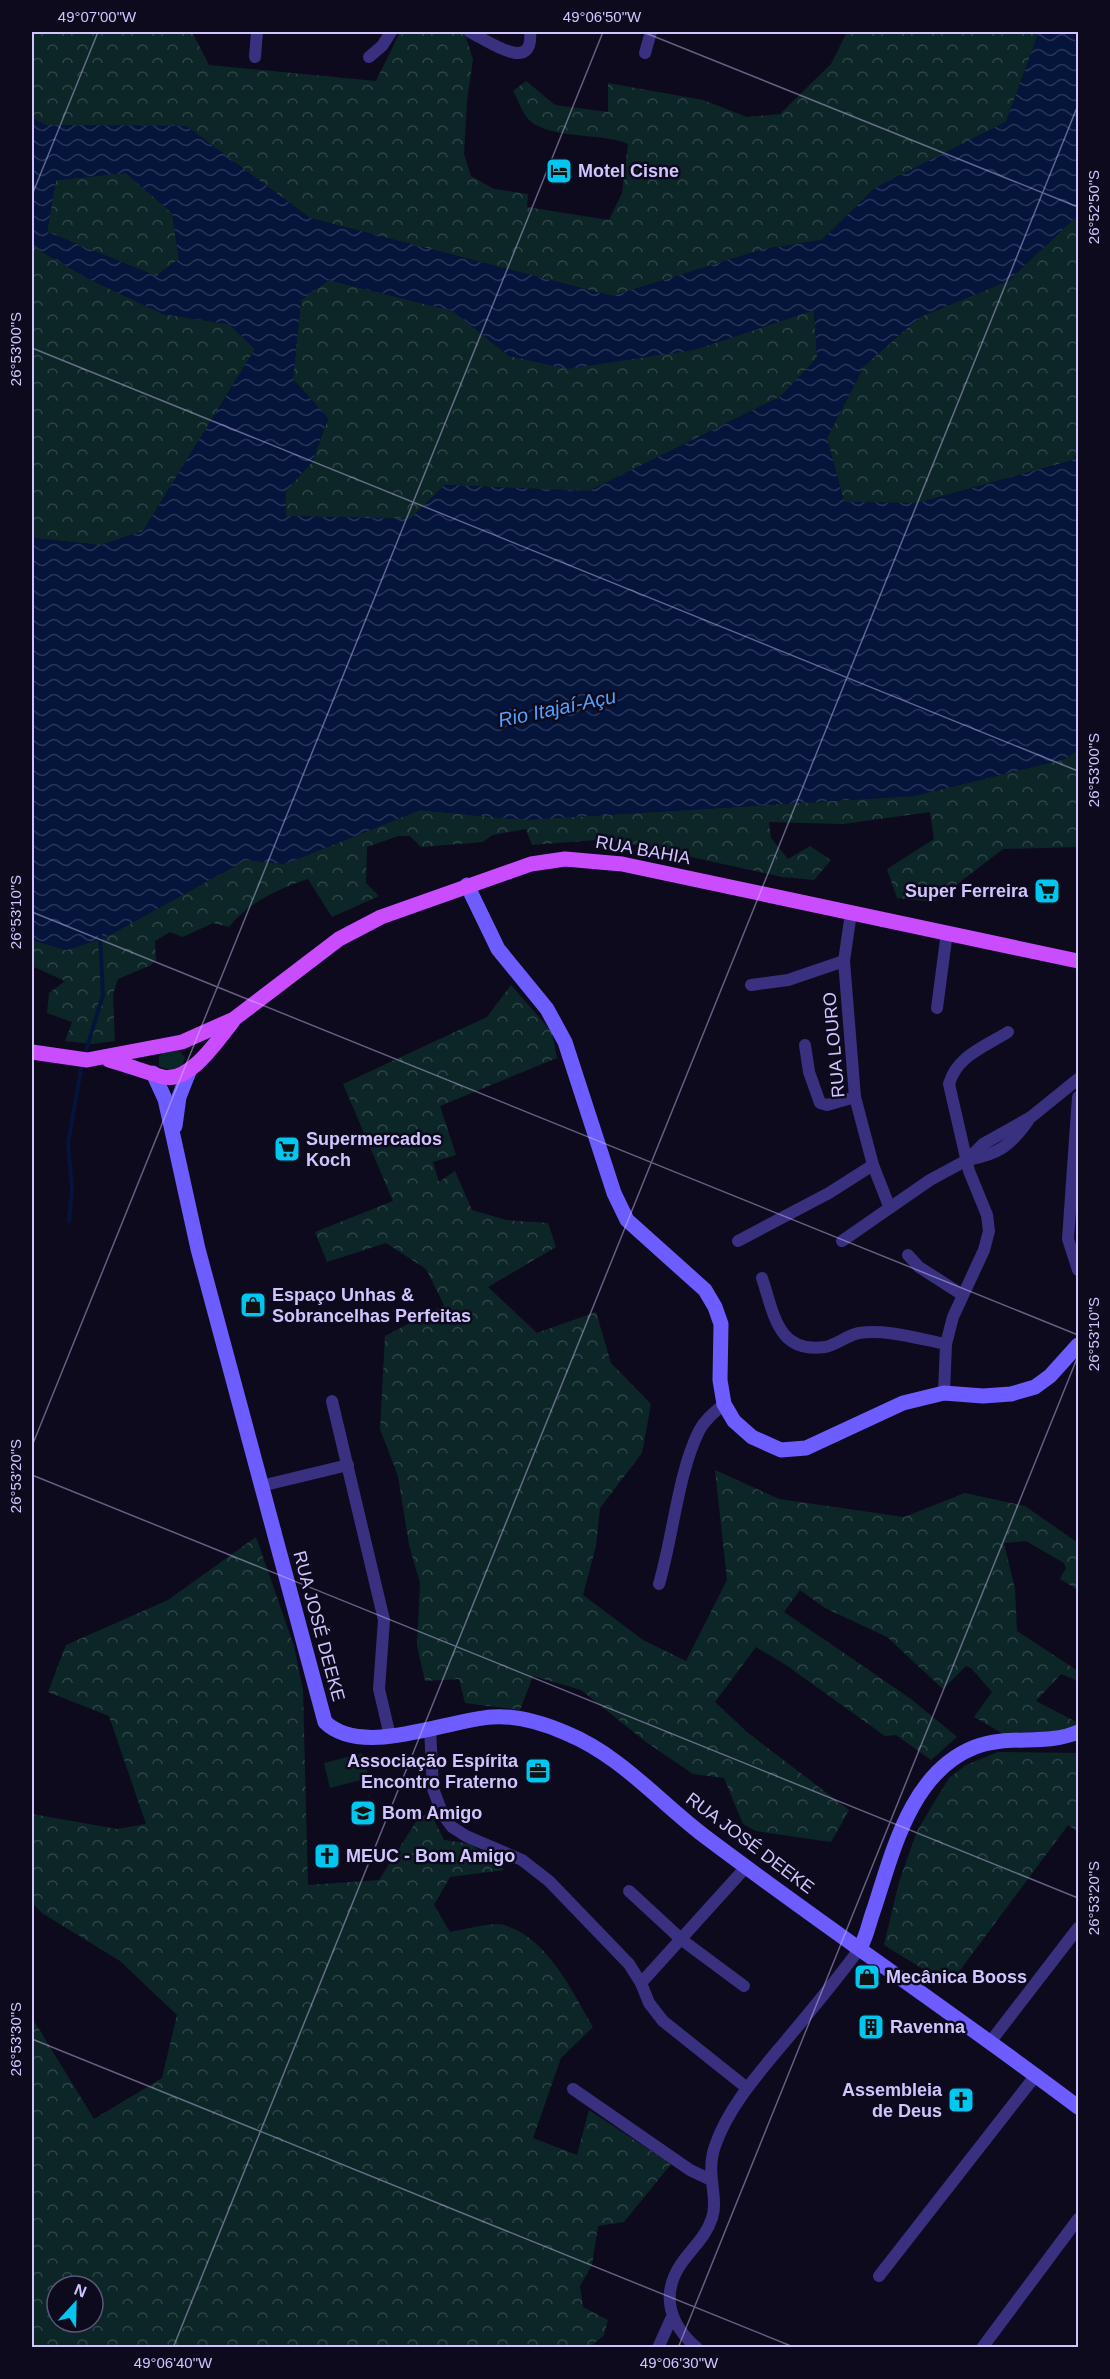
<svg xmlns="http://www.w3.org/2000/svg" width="1110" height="2379" font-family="Helvetica,sans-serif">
<defs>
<pattern id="forest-crowns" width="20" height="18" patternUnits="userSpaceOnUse" patternTransform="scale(1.5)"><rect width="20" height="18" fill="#0c2627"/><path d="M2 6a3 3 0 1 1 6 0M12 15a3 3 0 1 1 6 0" fill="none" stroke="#2e4447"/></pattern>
<pattern id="water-waves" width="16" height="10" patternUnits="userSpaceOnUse" patternTransform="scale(1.5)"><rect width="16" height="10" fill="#04143b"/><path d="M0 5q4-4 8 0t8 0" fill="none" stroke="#283558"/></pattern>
</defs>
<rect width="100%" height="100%" fill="#0e0a1d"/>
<g fill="#0c2627">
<polygon points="178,1050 185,1057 182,1067 169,1070 159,1066 159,1056 164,1052"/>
<polygon points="362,1753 369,1778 330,1788 324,1763"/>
</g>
<g fill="url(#forest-crowns)" fill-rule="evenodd">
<path d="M32,32H192L209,65L376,81L400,32H459L465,35L473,59L467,101L464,154L471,176L494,189L528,194L527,207L609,220L622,193L628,144C601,132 551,140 529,120C522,113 518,99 513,91L526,81L555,105L608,112V83L703,100L747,117L780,114L831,64L847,32H1039L1006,122L875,188L822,240L764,249L612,296L310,218L186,126L46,125L32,118Z"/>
<polygon points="126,173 172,213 179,259 156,276 47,232 56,180"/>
<polygon points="1078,215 1078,452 1073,460 918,503 844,502 827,438 864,366 920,317 1008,281"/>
<polygon points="32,246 87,278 163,314 229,324 255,349 143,531 101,545 32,538"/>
<polygon points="329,280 453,311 509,356 694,350 814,310 817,358 780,397 589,491 445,485 410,519 285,516 286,491 312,462 328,419 293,379 301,300"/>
<path d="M1078,750V847L1003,849L934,902L897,898L887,869L934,839L930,812L843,824L769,822L771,838L788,859L810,846L831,860L814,880L782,877L609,839L532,845L526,829L492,835L483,842L421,847L410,836H398L367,847L366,883L379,896L332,917L308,879C280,888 247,903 229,927L213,923L183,937L170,932L155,941L156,960L151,965L118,979L113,994L115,1041L92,1044L65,1041L72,1022L47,1013L49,993L65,981L32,966V940L66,950L104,938L246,860L285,864L420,810L523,820L914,796L1065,759Z"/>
<polygon points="511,985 552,1032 557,1058 440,1106 456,1155 433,1162 439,1182 455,1171 472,1210 506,1220 548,1223 556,1247 488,1287 537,1333 596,1312 611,1363 651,1404 642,1453 600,1508 596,1546 583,1595 643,1640 686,1661 727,1580 715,1470 779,1499 904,1517 965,1493 1025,1506 1078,1543 1078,1590 1060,1579 1066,1568 1064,1563 1026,1541 1004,1543 1015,1589 1017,1631 1078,1671 1078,1681 1061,1674 1036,1701 1078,1723 1066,1731 1002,1733 974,1717 992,1692 971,1668 966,1666 943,1689 887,1637 825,1608 800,1590 784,1612 911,1699 957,1737 931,1760 896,1735 885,1736 786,1665 756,1647 715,1702 748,1733 849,1810 831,1842 756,1831 743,1824 724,1778 693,1774 646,1742 581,1690 533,1676 520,1710 465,1703 459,1679 425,1681 417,1646 420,1583 409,1545 398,1476 380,1429 385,1336 444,1305 426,1269 386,1243 327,1262 315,1232 393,1201 343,1084 487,1017"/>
<path d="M256,1537L294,1646L303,1690L308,1885L379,1880L417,1820L430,1812L444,1840L471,1844L504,1870L450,1877L434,1905L450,1932C462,1930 493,1922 504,1925C548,1938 572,1992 593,2027L561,2058L533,2138L577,2155L589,2110L671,2164L624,2222L598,2226L592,2265L580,2286L583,2307L608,2320L604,2335L590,2347H32V2021H34L94,2119L162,2078L177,2015L120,1961L42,1913L32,1903V1814L117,1829L146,1824L109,1716L48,1692L66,1645L168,1600ZM57,2286H93V2322H57Z"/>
<polygon points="998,1752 1078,1753 1078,1832 1068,1825 949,1985 884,1945 899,1882 917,1831 949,1778 966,1765"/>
</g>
<path fill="url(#water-waves)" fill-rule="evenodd" d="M1039,32H1073L1078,51V215L1008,281L920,317L864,366L827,438L844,502L918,503L1073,460L1078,452V750L1065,759L914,796L523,820L420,810L285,864L246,860L104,938L66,950L32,940V538L101,545L143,531L255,349L229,324L163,314L87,278L32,246V118L46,125L186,126L310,218L612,296L764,249L822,240L875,188L1006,122ZM126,173L172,213L179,259L156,276L47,232L56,180ZM329,280L453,311L509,356L567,369L694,350L814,310L817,358L780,397L589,491L445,485L410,519L286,516V491L312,462L328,418L293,379L301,300Z"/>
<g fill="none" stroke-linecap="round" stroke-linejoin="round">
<g stroke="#04143b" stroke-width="4">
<polyline points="84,1057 103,995 100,935"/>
<polyline points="69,1221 72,1190 68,1143 82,1064"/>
</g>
<g stroke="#393080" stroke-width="12">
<path d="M470,32C487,40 534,75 530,32"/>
<polyline points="645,53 651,32"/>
<polyline points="255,57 257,32"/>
<polyline points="369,57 382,46 391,32"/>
<polyline points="851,913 844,961 855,1097 873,1165 889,1206"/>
<polyline points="751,985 788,980 844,961"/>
<polyline points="937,1008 947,932"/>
<polyline points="805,1045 809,1072 820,1103 827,1105 855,1097"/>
<polyline points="1078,1097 1068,1239 1078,1270"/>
<path d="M967,1160C999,1154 1010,1146 1028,1121"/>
<polyline points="738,1241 829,1193 873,1165"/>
<polyline points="842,1241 930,1180 967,1160 983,1144 1031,1117 1078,1079"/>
<polyline points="908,1255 919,1267 961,1294"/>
<path d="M762,1278C774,1313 777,1354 825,1347C837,1345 847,1335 859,1333C887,1329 919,1339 946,1344"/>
<path d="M944,1393L946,1344L953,1317L984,1250L989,1231L987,1215L969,1171L949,1084C957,1056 984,1047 1008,1032"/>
<polyline points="332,1401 384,1620 379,1689 390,1736"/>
<polyline points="261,1486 348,1465"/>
<path d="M659,1584C673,1537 678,1473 699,1431C705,1419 715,1412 724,1404"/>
<polyline points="430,1728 433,1789 443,1815 452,1827 466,1836 522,1860 549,1881 629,1964 641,1983 649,2003 663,2021 747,2088"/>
<polyline points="629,1891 682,1940 744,1986"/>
<polyline points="641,1983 747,1866"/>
<polyline points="991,2041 1078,1928"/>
<polyline points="573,2089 690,2170 709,2179"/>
<polyline points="879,2276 1036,2075"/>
<polyline points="658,2348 671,2319"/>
<path d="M697,2348C670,2325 660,2295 681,2264C692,2248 706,2237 712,2218C719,2197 705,2174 715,2146C728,2108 757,2075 783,2044C809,2013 836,1981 860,1948"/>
<polyline points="982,2348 1078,2219"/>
</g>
<g stroke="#6d5cff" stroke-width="15">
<polyline points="467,885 498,949 547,1009 565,1042 614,1193 627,1220 705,1290 715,1307 721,1324 720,1380 724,1404 734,1421 752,1437 781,1450 806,1448 903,1403 944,1393 983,1396 1011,1394 1035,1387 1050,1376 1078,1345"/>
<path d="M153,1073L165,1099L198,1249L325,1722C362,1758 446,1720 492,1717C517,1715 543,1723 566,1733C622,1756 660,1803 707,1838C829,1930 956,2015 1078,2107"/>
<polyline points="175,1126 179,1097 190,1069"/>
<path d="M860,1948C867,1936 869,1922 874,1909C893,1851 911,1772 975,1747C1008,1734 1046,1746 1078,1732"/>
</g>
<g stroke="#ca4cff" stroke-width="15">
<polyline points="32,1052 87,1060 182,1042 234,1019 339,939 381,917 531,864 565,859 622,864 1078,961"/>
<path d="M109,1060C127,1065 145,1072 163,1077C190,1083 218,1040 233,1021"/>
</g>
</g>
<path fill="none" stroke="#d0c5ff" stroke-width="1.5" stroke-opacity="0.45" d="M643,32L1078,207M32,195L98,32M32,348L1078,771M32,912L1078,1335M32,1446L603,32M32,1475L1078,1898M32,2039L796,2348M173,2348L1078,105M678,2348L1078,1356"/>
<defs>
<g id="hotel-square" transform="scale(1.35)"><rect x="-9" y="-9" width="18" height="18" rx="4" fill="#00c6f0" stroke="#0e0a1d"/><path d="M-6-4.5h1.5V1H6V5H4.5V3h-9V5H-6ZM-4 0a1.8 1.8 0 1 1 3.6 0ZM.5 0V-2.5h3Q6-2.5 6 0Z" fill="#111"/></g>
<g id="supermarket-square" transform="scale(1.35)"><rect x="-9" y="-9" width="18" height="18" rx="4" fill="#00c6f0" stroke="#0e0a1d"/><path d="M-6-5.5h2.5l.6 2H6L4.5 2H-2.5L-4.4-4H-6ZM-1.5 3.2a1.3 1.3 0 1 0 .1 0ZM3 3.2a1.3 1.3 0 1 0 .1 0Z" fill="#111"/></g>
<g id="shop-square" transform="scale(1.35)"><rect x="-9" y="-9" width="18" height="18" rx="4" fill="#00c6f0" stroke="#0e0a1d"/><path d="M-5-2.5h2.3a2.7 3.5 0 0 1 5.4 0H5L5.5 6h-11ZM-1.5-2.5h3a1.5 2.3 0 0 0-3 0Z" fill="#111"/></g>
<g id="office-square" transform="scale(1.35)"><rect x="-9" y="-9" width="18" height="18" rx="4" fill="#00c6f0" stroke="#0e0a1d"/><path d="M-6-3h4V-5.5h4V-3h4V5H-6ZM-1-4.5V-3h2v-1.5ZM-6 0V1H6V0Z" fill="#111"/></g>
<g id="school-square" transform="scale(1.35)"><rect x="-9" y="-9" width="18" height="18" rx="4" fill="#00c6f0" stroke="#0e0a1d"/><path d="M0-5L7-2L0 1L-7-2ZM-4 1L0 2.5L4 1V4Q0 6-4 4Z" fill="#111"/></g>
<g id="church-square" transform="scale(1.35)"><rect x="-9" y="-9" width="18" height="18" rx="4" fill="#00c6f0" stroke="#0e0a1d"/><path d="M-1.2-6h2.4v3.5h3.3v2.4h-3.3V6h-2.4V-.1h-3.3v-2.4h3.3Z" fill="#111"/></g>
<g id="building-square" transform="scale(1.35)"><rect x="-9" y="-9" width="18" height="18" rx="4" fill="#00c6f0" stroke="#0e0a1d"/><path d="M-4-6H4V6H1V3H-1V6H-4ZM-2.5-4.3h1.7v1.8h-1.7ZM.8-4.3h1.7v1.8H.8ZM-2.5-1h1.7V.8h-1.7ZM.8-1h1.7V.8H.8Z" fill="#111"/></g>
</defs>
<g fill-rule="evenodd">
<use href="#hotel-square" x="559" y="171"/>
<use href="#supermarket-square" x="1047" y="891"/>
<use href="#supermarket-square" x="287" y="1149"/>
<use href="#shop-square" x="253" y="1305"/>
<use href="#office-square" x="538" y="1771"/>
<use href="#school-square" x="363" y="1813"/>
<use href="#church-square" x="327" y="1856"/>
<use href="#shop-square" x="867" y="1977"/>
<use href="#building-square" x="871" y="2027"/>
<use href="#church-square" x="961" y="2100"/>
</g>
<g text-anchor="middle" stroke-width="5" stroke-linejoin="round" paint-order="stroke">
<g font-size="18" font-weight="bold" fill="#d0c5ff" stroke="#0e0a1d" text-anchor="start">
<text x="578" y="177">Motel Cisne</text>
<text x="1028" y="897" text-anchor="end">Super Ferreira</text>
<text x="306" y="1145">Supermercados<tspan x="306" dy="21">Koch</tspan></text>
<text x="272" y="1301">Espaço Unhas &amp;<tspan x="272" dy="21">Sobrancelhas Perfeitas</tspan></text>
<text x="518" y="1767" text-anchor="end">Associação Espírita<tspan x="518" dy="21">Encontro Fraterno</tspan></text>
<text x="382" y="1819">Bom Amigo</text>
<text x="346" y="1862">MEUC - Bom Amigo</text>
<text x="886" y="1983">Mecânica Booss</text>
<text x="890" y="2033">Ravenna</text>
<text x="942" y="2096" text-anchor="end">Assembleia<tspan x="942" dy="21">de Deus</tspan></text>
</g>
<g font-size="18" fill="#d0c5ff" stroke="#0e0a1d">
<text transform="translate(643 850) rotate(10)" y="6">RUA BAHIA</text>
<text transform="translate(834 1045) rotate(-95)" y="6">RUA LOURO</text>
<text transform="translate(319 1626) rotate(75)" y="6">RUA JOSÉ DEEKE</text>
<text transform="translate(750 1843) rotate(37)" y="6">RUA JOSÉ DEEKE</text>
</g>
<g font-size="20" font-style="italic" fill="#53a2ff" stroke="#0e0a1d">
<text transform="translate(557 708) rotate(-12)" y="7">Rio Itajaí-Açu</text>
</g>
</g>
<rect width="1110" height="2379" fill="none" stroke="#0e0a1d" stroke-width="66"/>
<g transform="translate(75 2304) rotate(22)"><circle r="28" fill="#0e0a1d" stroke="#5c5577" stroke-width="1.5"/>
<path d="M0-4.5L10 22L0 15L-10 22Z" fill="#00c6f0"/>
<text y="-9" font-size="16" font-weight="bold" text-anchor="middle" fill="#d0c5ff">N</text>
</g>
<rect x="33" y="33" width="1044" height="2313" fill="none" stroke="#d0c5ff" stroke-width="2"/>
<g font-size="15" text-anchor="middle" fill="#d0c5ff">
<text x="97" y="22">49°07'00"W</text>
<text x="602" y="22">49°06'50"W</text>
<text transform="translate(1094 207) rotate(-90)" y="5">26°52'50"S</text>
<text transform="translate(16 349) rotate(-90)" y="5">26°53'00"S</text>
<text transform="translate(1094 770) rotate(-90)" y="5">26°53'00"S</text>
<text transform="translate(16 912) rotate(-90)" y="5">26°53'10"S</text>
<text transform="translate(1094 1334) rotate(-90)" y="5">26°53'10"S</text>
<text transform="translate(16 1476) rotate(-90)" y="5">26°53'20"S</text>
<text transform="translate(1094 1898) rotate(-90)" y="5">26°53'20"S</text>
<text transform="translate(16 2039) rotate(-90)" y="5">26°53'30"S</text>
<text x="173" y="2368">49°06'40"W</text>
<text x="679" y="2368">49°06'30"W</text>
</g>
</svg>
